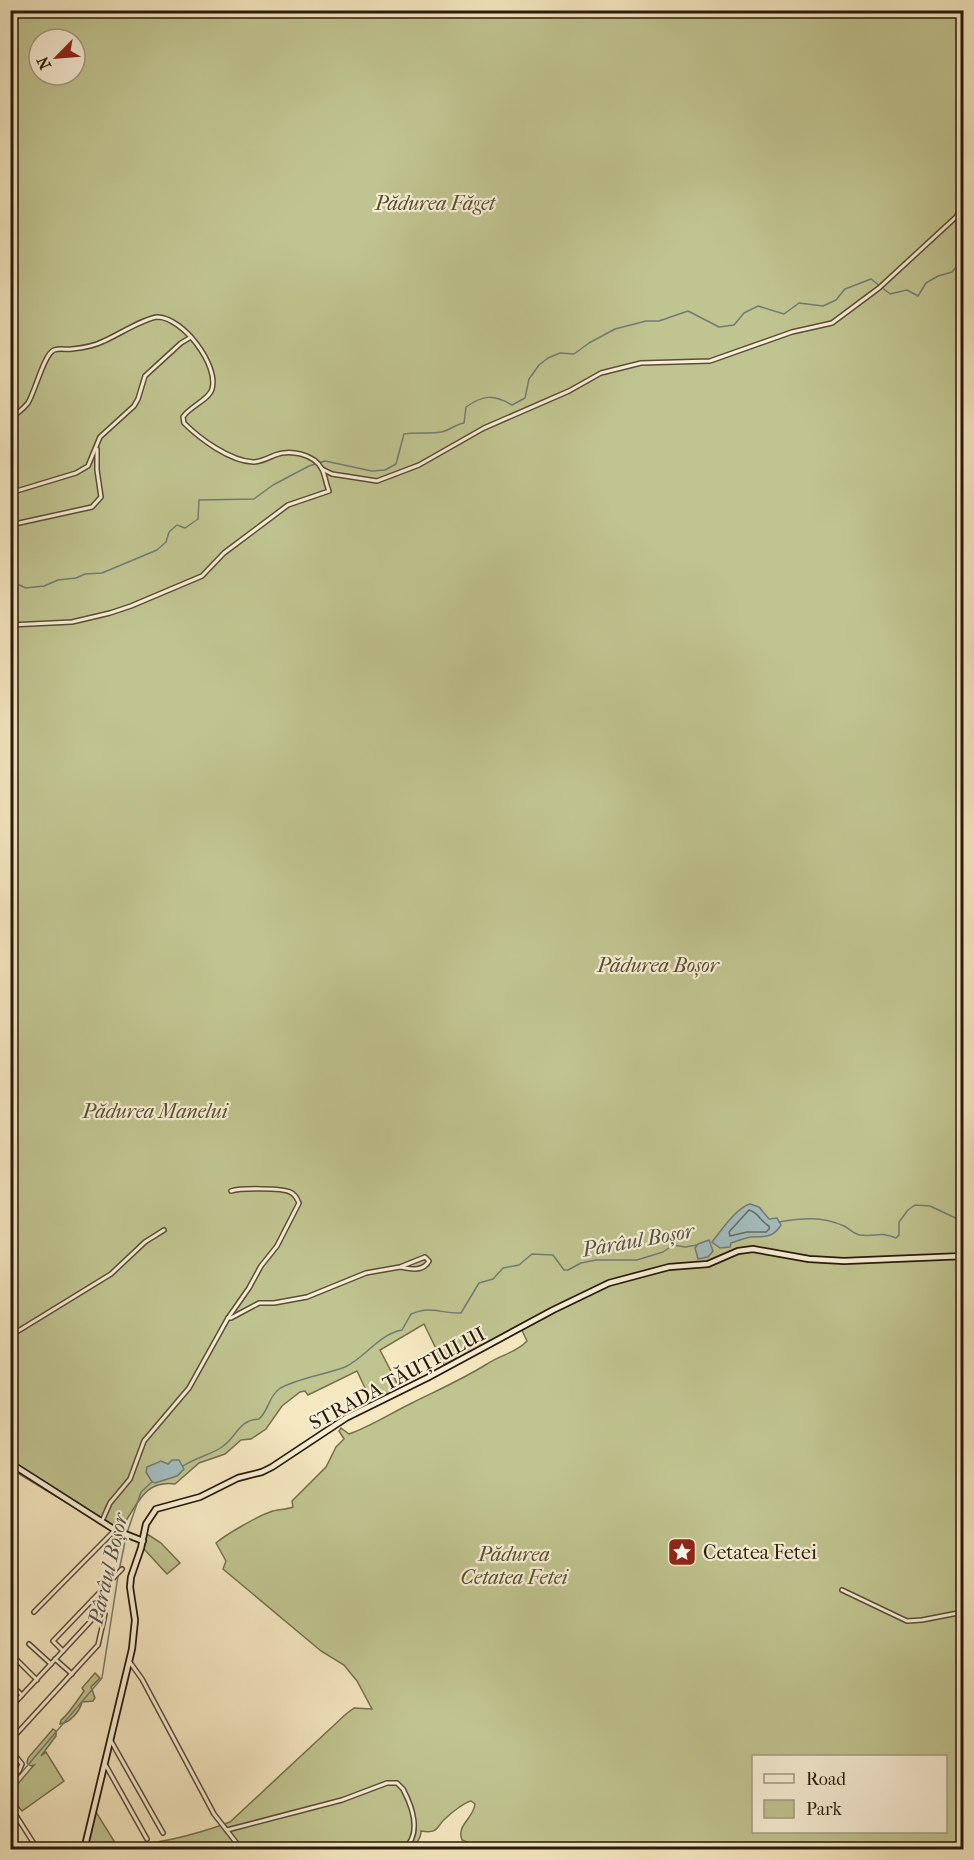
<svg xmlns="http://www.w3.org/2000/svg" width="974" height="1860" font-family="'IM FELL French Canon',serif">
<rect width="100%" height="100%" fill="#f5e7c0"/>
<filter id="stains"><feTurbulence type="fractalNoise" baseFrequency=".00333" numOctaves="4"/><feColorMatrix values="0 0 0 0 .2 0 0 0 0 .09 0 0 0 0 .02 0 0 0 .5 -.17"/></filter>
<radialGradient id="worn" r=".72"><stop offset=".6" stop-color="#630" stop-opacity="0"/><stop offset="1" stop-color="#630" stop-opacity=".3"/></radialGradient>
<g fill="#c0c490" stroke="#746f4d" stroke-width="1.5" fill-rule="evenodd">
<path d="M11,11H963V1849H475L472,1844L462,1840C456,1825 474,1818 475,1804L471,1801C465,1802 451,1813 446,1818C435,1827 440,1834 421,1831C421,1839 415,1846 409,1849H85L96,1812L117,1846C155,1845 195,1835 230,1822L346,1714L354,1708L372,1709L357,1681L344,1665L321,1651L223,1569L226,1561L216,1543C225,1535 258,1516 270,1512C277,1509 285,1510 293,1507L292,1501L326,1467L336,1447L344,1439L339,1431L341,1428L349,1434C372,1426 391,1413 412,1403C438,1390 463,1379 487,1364C500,1355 516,1353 527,1341L520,1326L444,1365L424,1324L380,1350L397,1383V1391L372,1403L357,1371L308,1395L305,1391L300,1392L282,1406L266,1429L251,1439L241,1440L225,1454L199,1463L175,1484C144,1480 138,1504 123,1525L117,1522L110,1529L11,1469ZM39,39H75V75H39ZM754,1756H946V1832H754Z"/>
<polygon points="147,1534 161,1543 180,1563 167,1574 144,1549"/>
<path d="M95,1673L100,1678L91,1687L95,1698L93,1701L82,1702C80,1711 70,1723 60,1724L61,1720C68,1715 79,1698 84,1691L82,1688Z"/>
<polygon points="53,1729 56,1731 56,1736 41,1756 46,1752 64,1781 22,1811 12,1799 16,1786 34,1765 31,1766 27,1763 28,1758"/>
</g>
<g fill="#a3bcbe" stroke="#727b76" stroke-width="1.5">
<path d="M750,1204L759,1207L769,1219L777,1218L781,1225C772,1239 765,1236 751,1237C744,1238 738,1241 731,1243L730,1247L720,1248L712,1242C721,1231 737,1207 750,1204Z"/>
<polygon points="709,1240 713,1251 708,1257 698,1259 695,1248 698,1244"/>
<polygon points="172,1460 179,1460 184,1469 177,1476 155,1483 152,1482 146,1472 147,1467 161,1461 168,1464"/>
</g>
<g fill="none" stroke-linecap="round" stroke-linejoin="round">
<path stroke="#666b64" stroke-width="1.5" d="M749,1210C758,1212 761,1222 769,1226V1229L766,1232H747L730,1236L729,1232Z"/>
<g stroke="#727b76" stroke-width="1.5">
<path d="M10,581L26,588L44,586L58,580L76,578L85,574L102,573L157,550L166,542L169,532L177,525L185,528L198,519L199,500L254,499L273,485L309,466L325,461L372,471L385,470L396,464L404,434C417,432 429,434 441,432C449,431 456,424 464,423L466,407C483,395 493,394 512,405L525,398L529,379L539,365L548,358L560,353L574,354L589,343L615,329L646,321H659L688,311L719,327L734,325L744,313L758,306L784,314L799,303L823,306L836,300L845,289L871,279L890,294L907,290L918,296L926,283L938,276L952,272L964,257"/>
<path d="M779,1222C802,1218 822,1216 844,1226C850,1229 854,1234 860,1235C876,1237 881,1231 896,1238L899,1235V1222L908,1210L915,1205L930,1206L964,1222"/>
<path d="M183,1466C195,1458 210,1455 222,1447C237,1437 238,1420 259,1419C269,1410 268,1398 279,1389C293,1379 328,1374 345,1367C365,1358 379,1334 402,1330L411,1314C433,1305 440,1314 461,1313L479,1283L493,1279L503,1268L519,1265L532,1254L553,1255L564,1270H568L581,1263L596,1260H637L663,1252L673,1245L685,1247L697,1245"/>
<polyline points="127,1533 141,1492 152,1482"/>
<polyline points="119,1571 126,1537"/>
<polyline points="10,1786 102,1678 118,1576"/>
</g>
<g stroke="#5b4d38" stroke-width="6">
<g id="street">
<path d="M10,418C17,414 23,409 28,403C35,392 44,354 54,350C60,348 67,350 72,349C83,348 94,346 104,341C116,336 146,317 158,317C183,318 219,365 212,389C210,399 189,407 183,417L184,423C200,439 230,461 253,462C261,462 268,458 275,455C290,449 314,454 322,469C325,475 326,484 329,491L288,505L224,553L202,576L131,606L110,613L72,622L10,625"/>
<polyline points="322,469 332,474 377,481 419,465 484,428 569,391 601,373 641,363 710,361 792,332 832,323 879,288 956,217 964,204"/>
<polyline points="10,493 76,473 88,466 100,437 134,406 138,399 145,376 181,343 191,337"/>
<polyline points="10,525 92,507 101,497 97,470 97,449"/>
<path d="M228,1318H231L259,1303H274L307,1297L366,1273L400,1267L425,1257L429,1261C423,1272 411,1269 400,1267"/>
<polyline points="10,1336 111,1274 145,1242 164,1230"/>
<path d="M102,1521L110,1503L130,1479L144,1441L189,1388L228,1318L249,1288L261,1266L277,1246L299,1203C297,1198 295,1194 290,1192C282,1188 240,1188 231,1191"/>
<polyline points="842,1590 907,1621 922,1620 958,1613 964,1614"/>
<polyline points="34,1612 115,1530"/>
<polyline points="29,1644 51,1664"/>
<polyline points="63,1651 53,1641 122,1569"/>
<polyline points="16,1659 37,1680"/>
<polyline points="55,1659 72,1674"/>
<polyline points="129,1661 142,1679 214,1814 242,1850"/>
<polyline points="10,1684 22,1695"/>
<polyline points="10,1708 101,1610 105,1614 98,1645 10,1741"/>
<polyline points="111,1741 163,1833"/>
<polyline points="10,1749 22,1764 19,1771 10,1779"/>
<polyline points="105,1764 147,1839"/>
<polyline points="10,1806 38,1850"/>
<path d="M227,1830L342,1800L387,1783H397L403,1789C413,1808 422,1835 403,1850"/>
</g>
</g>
<g stroke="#281a0a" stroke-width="8">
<g id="secondary">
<polyline points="10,1463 115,1530 143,1541"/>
<polyline points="84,1850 132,1649 135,1620 130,1587 131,1577 141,1548 146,1524 156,1509 200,1497 238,1478 262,1472 272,1467 346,1418 427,1378 553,1310 609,1283 669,1267 708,1264 738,1251 753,1249 809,1259 844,1261 964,1256"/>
</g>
</g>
<use href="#street" stroke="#f8efd6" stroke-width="3"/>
<use href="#secondary" stroke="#f8efd6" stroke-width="4.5"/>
</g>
<defs>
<g id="sight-square" transform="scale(1.5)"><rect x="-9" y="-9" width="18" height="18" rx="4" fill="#8f2418" stroke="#f8efd6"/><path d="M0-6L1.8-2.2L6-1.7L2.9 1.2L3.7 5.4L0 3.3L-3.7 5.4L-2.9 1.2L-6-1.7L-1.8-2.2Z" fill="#fff"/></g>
</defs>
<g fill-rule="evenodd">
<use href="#sight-square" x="682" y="1552"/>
</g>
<g text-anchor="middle" stroke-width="4.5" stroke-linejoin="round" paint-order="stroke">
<g font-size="20" font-style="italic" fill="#564d32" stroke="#f8efd6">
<text x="435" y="210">Pădurea Făget</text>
<text x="658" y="972">Pădurea Boșor</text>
<text x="155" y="1118">Pădurea Manelui</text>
<text x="514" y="1561">Pădurea<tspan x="514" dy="23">Cetatea Fetei</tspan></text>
</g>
<g font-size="20" fill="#281a0a" stroke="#f8efd6">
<text transform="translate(397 1378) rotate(-28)" y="7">STRADA TĂUȚIULUI</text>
</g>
<g font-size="20" fill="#281a0a" stroke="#f8efd6" text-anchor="start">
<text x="703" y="1559">Cetatea Fetei</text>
</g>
<g font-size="21" font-style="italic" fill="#535349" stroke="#f8efd6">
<text transform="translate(638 1240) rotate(-10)" y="7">Pârâul Boșor</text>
<text transform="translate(108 1569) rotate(-77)" y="7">Pârâul Boșor</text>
</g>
</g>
<rect width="974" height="1860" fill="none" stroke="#f5e7c0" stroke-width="36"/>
<rect x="12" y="12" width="950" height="1836" fill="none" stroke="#281a0a" stroke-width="3"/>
<rect x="18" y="18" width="938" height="1824" fill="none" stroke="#281a0a" stroke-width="1.5"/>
<rect x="752" y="1755" width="195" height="78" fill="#f8efd6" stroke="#a59a84" stroke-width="1.5"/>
<rect x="764" y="1774" width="30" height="9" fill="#f8efd6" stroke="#a59a84" stroke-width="1.5"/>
<text x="806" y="1785" font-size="18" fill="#281a0a">Road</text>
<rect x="764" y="1800" width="30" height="18" fill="#c0c490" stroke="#a59a84" stroke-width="1.5"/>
<text x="806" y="1815" font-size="18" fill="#281a0a">Park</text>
<g transform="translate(57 57) rotate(245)"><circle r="28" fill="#f8efd6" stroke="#a59a84" stroke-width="1.5"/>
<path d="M0-4.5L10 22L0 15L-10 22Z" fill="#8f2418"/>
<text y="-9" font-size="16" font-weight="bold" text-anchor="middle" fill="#281a0a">N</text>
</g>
<rect width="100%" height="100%" filter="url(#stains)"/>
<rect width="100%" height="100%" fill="url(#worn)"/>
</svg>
